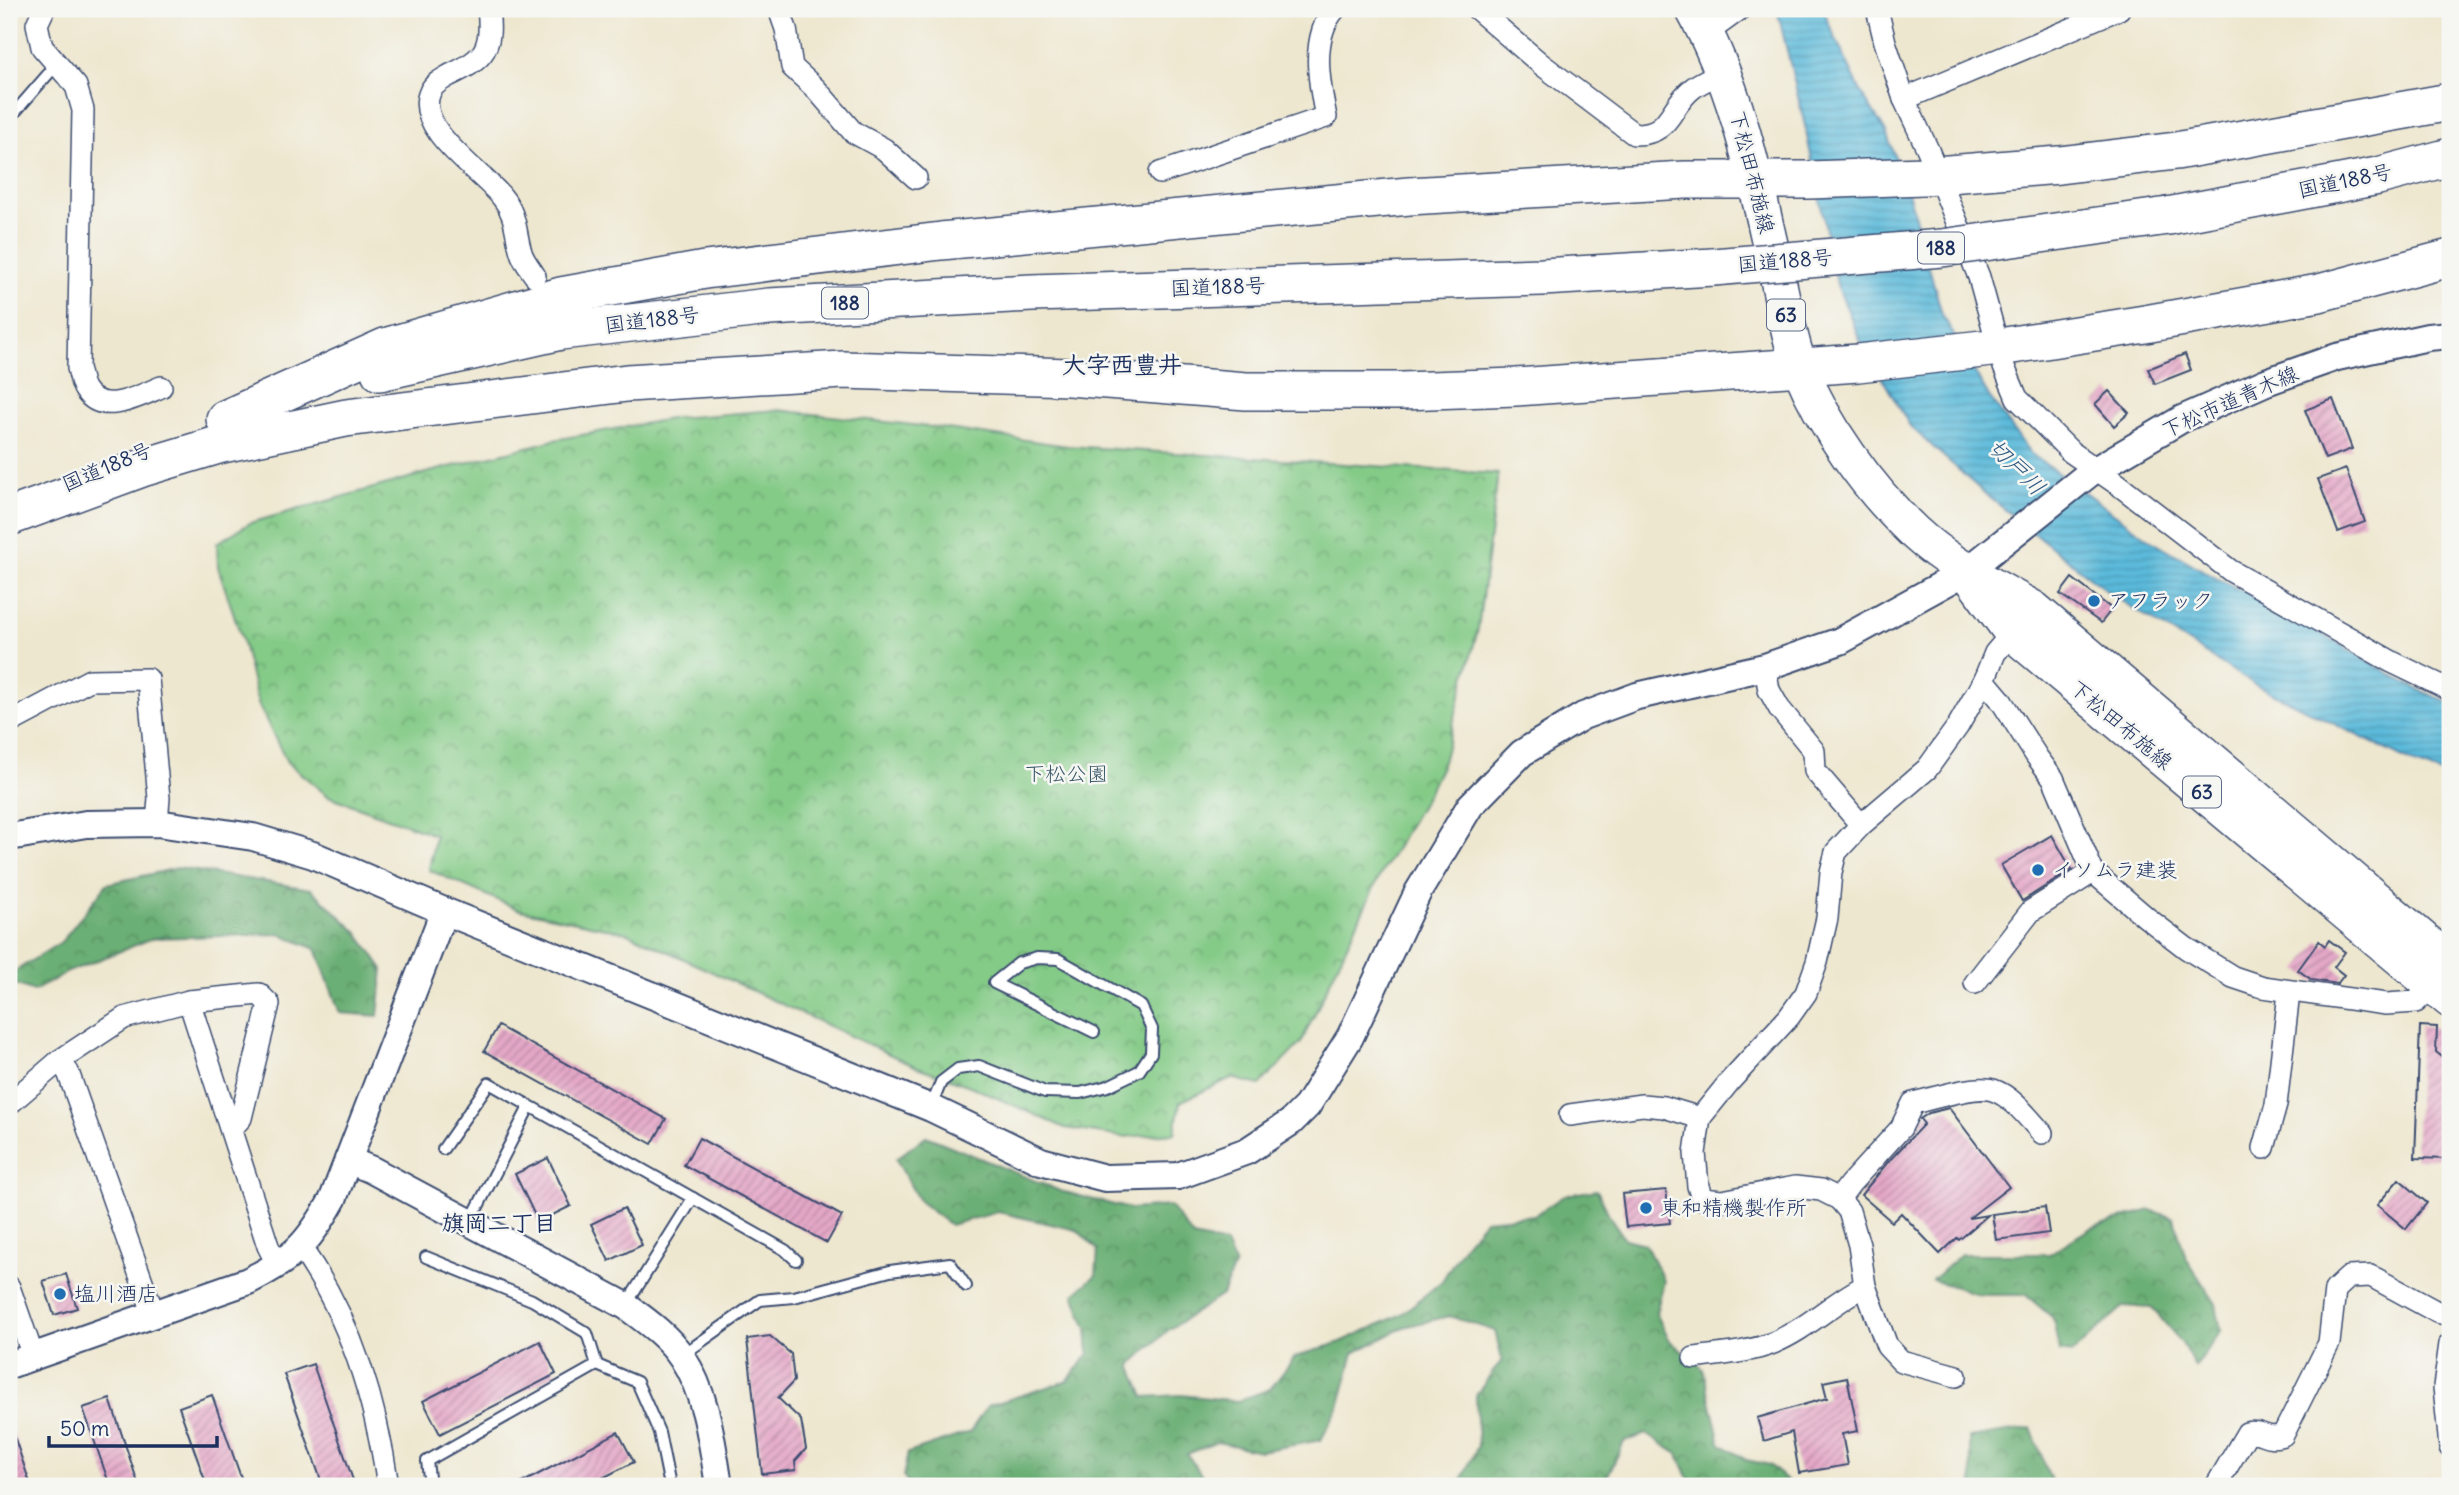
<svg xmlns="http://www.w3.org/2000/svg" width="2459" height="1495" font-family="Delius,'Klee One',sans-serif">
<defs>
<pattern id="forest-crowns" width="20" height="18" patternUnits="userSpaceOnUse" patternTransform="scale(1.75)"><rect width="20" height="18" fill="#6baf74"/><path d="M2 6a3 3 0 1 1 6 0M12 15a3 3 0 1 1 6 0" fill="none" stroke="#578f62"/></pattern>
<pattern id="park-crowns" width="20" height="18" patternUnits="userSpaceOnUse" patternTransform="scale(1.75)"><rect width="20" height="18" fill="#84cb87"/><path d="M2 6a3 3 0 1 1 6 0M12 15a3 3 0 1 1 6 0" fill="none" stroke="#6ba572"/></pattern>
<pattern id="water-rules" width="6" height="5" patternUnits="userSpaceOnUse" patternTransform="scale(1.75)"><rect width="6" height="5" fill="#5bbada"/><path d="M0 2.5h6" fill="none" stroke="#4a98b4"/></pattern>
<pattern id="building-hatch" width="6" height="6" patternUnits="userSpaceOnUse" patternTransform="scale(1.75)"><rect width="6" height="6" fill="#e5a8c7"/><path d="M-1 1l2-2M0 6l6-6M5 7l2-2" fill="none" stroke="#b989a5"/></pattern>
</defs>
<rect width="100%" height="100%" fill="#f6f6f2"/>
<filter id="ink" filterUnits="userSpaceOnUse"><feTurbulence type="fractalNoise" baseFrequency=".0143" numOctaves="2"/><feDisplacementMap in="SourceGraphic" scale="14" xChannelSelector="R" yChannelSelector="G"/><feConvolveMatrix kernelMatrix="1 2 1 2 8 2 1 2 1" color-interpolation-filters="sRGB"/></filter>
<filter id="wash" filterUnits="userSpaceOnUse"><feTurbulence type="fractalNoise" baseFrequency=".00686" numOctaves="4" result="noise"/><feDisplacementMap in="SourceGraphic" scale="28" xChannelSelector="R" yChannelSelector="G"/><feGaussianBlur stdDeviation="1.57" result="paint"/><feColorMatrix in="noise" values="0 0 0 0 0 0 0 0 0 0 0 0 0 0 0 0 0 1.4 0 .05"/><feComposite in="paint" operator="in"/></filter>
<g filter="url(#wash)">
<rect width="100%" height="100%" fill="#eee7cf"/>
<g fill="url(#forest-crowns)" stroke="#436f69" stroke-width="2">
<polygon points="178,868 311,889 357,932 383,969 378,1016 340,1013 316,949 280,934 153,938 68,972 34,991 9,982 9,975 61,942 107,884"/>
<polygon points="926,1136 1060,1191 1130,1209 1170,1206 1193,1237 1226,1244 1235,1264 1222,1295 1167,1331 1131,1365 1144,1397 1181,1395 1238,1401 1270,1389 1295,1357 1341,1342 1402,1314 1442,1281 1464,1245 1485,1220 1535,1215 1565,1195 1597,1190 1610,1217 1625,1239 1645,1244 1664,1281 1656,1313 1669,1340 1703,1369 1720,1443 1746,1460 1770,1465 1792,1486 1848,1483 1850,1486 1692,1486 1678,1454 1646,1434 1624,1442 1604,1483 1600,1486 1458,1486 1478,1446 1476,1395 1502,1360 1495,1331 1449,1316 1404,1327 1354,1353 1340,1404 1321,1440 1260,1451 1217,1442 1187,1454 1209,1486 910,1486 903,1476 908,1453 970,1432 987,1406 1067,1381 1089,1354 1087,1329 1074,1294 1096,1275 1098,1250 1077,1230 998,1212 950,1225 919,1201 896,1159"/>
<polygon points="2150,1210 2174,1218 2186,1258 2216,1304 2221,1331 2195,1367 2182,1343 2152,1308 2124,1306 2072,1353 2059,1351 2053,1318 2026,1295 1982,1295 1932,1280 1961,1254 2049,1254 2091,1228"/>
<polygon points="2031,1428 2053,1486 1973,1486 1969,1438"/>
</g>
<polygon fill="url(#park-crowns)" stroke="#507d72" stroke-width="2" points="777,410 940,428 1068,446 1498,474 1478,629 1443,762 1429,791 1378,879 1301,1043 1260,1085 1231,1078 1180,1102 1175,1133 1122,1137 1065,1128 970,1086 917,1067 628,933 520,910 429,870 435,835 328,796 287,762 258,704 242,639 218,567 217,543 250,523 430,472 554,440 675,418"/>
<polygon fill="url(#water-rules)" stroke="#3b749c" stroke-width="2" points="1777,9 1825,9 1827,20 1862,94 1886,132 1909,195 1942,314 1986,392 2030,453 2148,538 2216,578 2278,609 2415,688 2450,703 2450,777 2415,764 2254,684 2112,595 1984,493 1910,426 1860,340 1837,285 1805,126"/>
<g id="blocks">
<g fill="url(#building-hatch)">
<polygon points="2185,354 2191,370 2155,384 2148,369"/>
<polygon points="2109,391 2129,413 2114,426 2095,404"/>
<polygon points="2333,399 2352,449 2325,459 2305,410"/>
<polygon points="2346,469 2365,522 2338,532 2318,479"/>
<polygon points="2072,578 2112,609 2101,623 2060,594"/>
<polygon points="2052,835 2072,870 2022,901 2001,865"/>
<polygon points="2329,940 2345,952 2334,967 2344,975 2337,984 2312,980 2298,970 2319,941 2325,946"/>
<polygon points="498,1026 666,1119 652,1144 484,1051"/>
<polygon points="2420,1026 2437,1027 2436,1052 2450,1063 2450,1159 2415,1158"/>
<polygon points="1949,1108 2009,1187 1969,1218 1988,1215 1959,1240 1957,1238 1940,1254 1901,1213 1892,1222 1861,1195 1887,1163 1924,1124 1920,1119 1929,1113"/>
<polygon points="699,1138 842,1216 827,1243 684,1165"/>
<polygon points="548,1158 571,1206 538,1222 515,1174"/>
<polygon points="2399,1179 2427,1203 2406,1229 2377,1205"/>
<polygon points="1666,1190 1670,1223 1626,1227 1622,1194"/>
<polygon points="2045,1207 2049,1233 1996,1240 1992,1214"/>
<polygon points="624,1208 642,1245 609,1261 591,1224"/>
<polygon points="66,1274 77,1308 54,1315 43,1281"/>
<polygon points="770,1336 791,1354 794,1381 778,1398 801,1420 806,1449 795,1461 796,1470 762,1474 747,1339"/>
<polygon points="540,1341 556,1374 440,1434 423,1401"/>
<polygon points="313,1364 355,1486 323,1486 284,1374"/>
<polygon points="1847,1377 1858,1431 1842,1434 1848,1465 1799,1473 1792,1432 1764,1441 1757,1418 1827,1398 1823,1382"/>
<polygon points="212,1395 244,1486 207,1486 179,1407"/>
<polygon points="110,1399 139,1486 110,1486 83,1408"/>
<polygon points="12,1430 31,1486 9,1486 9,1431"/>
<polygon points="618,1432 634,1462 587,1486 516,1486"/>
</g>
</g>
</g>
<g filter="url(#ink)">
<use href="#blocks" fill-opacity="0" stroke="#3b4b6f" stroke-width="2"/>
<g fill="none" stroke-linecap="round" stroke-linejoin="round">
<g stroke="#3b4b6f" stroke-width="14">
<g id="service">
<polyline points="9,119 56,65"/>
<polyline points="931,1107 941,1082 958,1069 979,1066 1045,1092 1080,1093 1108,1086 1139,1071 1151,1053 1152,1029 1141,1006 1058,959 1037,958 1019,963 994,983 1094,1032"/>
<polyline points="443,1149 489,1083 785,1250 796,1260"/>
<polyline points="470,1222 529,1107"/>
<polyline points="426,1257 532,1300 587,1333 597,1365 427,1461 430,1486"/>
<polyline points="626,1305 693,1198"/>
<polyline points="681,1356 760,1300 794,1297 890,1271 950,1263 966,1286"/>
<polyline points="597,1365 637,1382 659,1432 670,1486"/>
</g>
</g>
<g stroke="#3b4b6f" stroke-width="24">
<g id="minor">
<path d="M44,9L37,24L42,47L76,86L83,110L78,368C80,375 81,384 85,390C102,417 139,396 161,387"/>
<path d="M488,9C493,48 485,59 450,75C443,79 433,84 430,92C413,128 482,172 502,197C517,215 515,233 521,252C523,260 530,268 535,276"/>
<polyline points="779,9 786,29 792,67 816,89 853,132 884,149 916,178"/>
<path d="M1477,9L1541,64L1634,134C1672,135 1668,107 1693,88C1702,81 1714,77 1724,71"/>
<polyline points="1877,9 1885,42 1904,99 1928,150 1979,277 2004,367 2017,398 2071,452 2119,485 2231,571 2392,662 2450,690"/>
<polyline points="1707,33 1740,9"/>
<polyline points="1904,99 2119,9"/>
<path d="M1160,173L1326,117C1319,83 1310,37 1335,9"/>
<polyline points="1765,667 1769,690 1779,708 1814,751 1815,771 1861,825"/>
<polyline points="1984,680 2000,699 2037,757 2053,778 2093,872 2147,918 2186,948 2233,977 2263,987 2386,1004 2416,1002 2440,977"/>
<polyline points="9,723 90,680 148,679 159,798 157,823"/>
<polyline points="1975,983 2031,911 2093,872"/>
<polyline points="189,1001 268,1246 278,1266"/>
<polyline points="59,1061 68,1072 154,1315"/>
<polyline points="9,1104 59,1061 124,1018 189,1001 259,994 269,1004 241,1118 231,1129"/>
<polyline points="1570,1115 1642,1105 1664,1107 1700,1118"/>
<polyline points="2264,1148 2276,1105 2289,993"/>
<path d="M1839,1199L1850,1184L1901,1128L1913,1103C1933,1099 1975,1084 1993,1090C2012,1096 2029,1119 2042,1133"/>
<path d="M301,1248C351,1318 376,1402 388,1486"/>
<polyline points="9,1287 33,1356"/>
<polyline points="2450,1344 2444,1387 2450,1447"/>
<path d="M1694,1358C1720,1354 1748,1353 1773,1343C1807,1329 1833,1302 1865,1286"/>
<polyline points="1956,1376 1901,1361 1887,1346 1865,1286 1859,1245 1849,1211 1839,1199 1821,1190 1795,1187 1722,1201 1702,1199 1698,1186 1695,1153 1700,1118 1730,1081 1789,1017 1806,993 1817,962 1827,918 1831,872 1836,852 1861,825 1927,769 1958,726 1984,680 1995,653 2018,626"/>
<path d="M2216,1486L2247,1433C2263,1429 2264,1441 2283,1435L2329,1343L2335,1290L2349,1277L2371,1276L2437,1312L2450,1315"/>
</g>
</g>
<g stroke="#3b4b6f" stroke-width="30">
<g id="tertiary">
<polyline points="9,837 86,824 157,823 253,837 313,855 444,911 931,1108 1041,1161 1105,1178 1178,1176 1247,1151 1291,1122 1307,1106 1350,1037 1418,892 1470,806 1522,753 1583,716 1637,696 1765,667 1840,641 1967,571 2090,473 2182,419 2266,382 2337,357 2428,337 2450,335"/>
<path d="M348,1160L372,1170L626,1306C645,1320 668,1336 682,1357C707,1395 712,1442 719,1486"/>
<path d="M9,1365L248,1281C294,1258 308,1244 333,1199L444,911"/>
</g>
</g>
<g stroke="#3b4b6f" stroke-width="38">
<g id="primary">
<path d="M1693,9C1739,91 1756,184 1777,275C1784,305 1789,339 1800,368C1825,428 1867,487 1914,532C1948,564 1994,586 2034,609L2450,962"/>
<polyline points="1973,580 2011,632 2450,1000"/>
</g>
</g>
<g stroke="#3b4b6f" stroke-width="40">
<g id="trunk">
<polyline points="2168,216 2378,176 2450,157"/>
<polyline points="380,372 561,331 769,307 1032,293 1542,277 1713,267"/>
<polyline points="225,419 385,347 561,296 705,270 941,241 1409,196 1685,180 1809,180 1924,176 2059,165 2176,151 2450,102"/>
<polyline points="9,517 145,467 218,445 346,418 627,383 843,370 1069,377 1246,391 1402,391 1516,387 1858,363 2000,347 2145,324 2319,293 2450,258"/>
</g>
</g>
<use href="#service" stroke="#fff" stroke-width="10"/>
<use href="#minor" stroke="#fff" stroke-width="21"/>
<use href="#tertiary" stroke="#fff" stroke-width="26"/>
<use href="#primary" stroke="#fff" stroke-width="35"/>
<use href="#trunk" stroke="#fff" stroke-width="37"/>
<g stroke="#3b4b6f" stroke-width="40" stroke-linecap="butt">
<polyline id="trunk-bridge" points="1713,267 1942,248 2168,216"/>
</g>
<use href="#trunk-bridge" stroke="#fff" stroke-width="37"/>
</g>
</g>
<g fill="#1f6fb2" stroke="#f6f6f2" stroke-width="2.5">
<circle cx="2094" cy="601" r="7"/>
<circle cx="2038" cy="870" r="7"/>
<circle cx="1646" cy="1208" r="7"/>
<circle cx="60" cy="1294" r="7"/>
</g>
<g text-anchor="middle" stroke-width="5" stroke-linejoin="round" paint-order="stroke">
<g fill="#f6f6f2" stroke="#5d6b8a" stroke-width="2">
<rect x="1918" y="232.5" width="46" height="31" rx="5"/>
<rect x="822" y="287.5" width="46" height="31" rx="5"/>
<rect x="1767" y="299.5" width="38" height="31" rx="5"/>
<rect x="2183" y="776.5" width="38" height="31" rx="5"/>
</g>
<g font-size="19" font-weight="bold" fill="#1b2f5e">
<text x="1941" y="255">188</text>
<text x="845" y="310">188</text>
<text x="1786" y="322">63</text>
<text x="2202" y="799">63</text>
</g>
<g font-size="21" fill="#1b2f5e" stroke="#f6f6f2">
<text transform="translate(1752 172) rotate(76)" y="7">下松田布施線</text>
<text transform="translate(2345 181) rotate(-12)" y="7">国道188号</text>
<text transform="translate(1785 261) rotate(-5)" y="7">国道188号</text>
<text transform="translate(1218 287) rotate(-2)" y="7">国道188号</text>
<text transform="translate(652 320) rotate(-7)" y="7">国道188号</text>
<text transform="translate(2230 402) rotate(-24)" y="7">下松市道青木線</text>
<text transform="translate(107 467) rotate(-23)" y="7">国道188号</text>
<text transform="translate(2121 725) rotate(40)" y="7">下松田布施線</text>
</g>
<g font-size="21" fill="#1b2f5e" stroke="#f6f6f2" text-anchor="start">
<text x="2108" y="608">アフラック</text>
<text x="2052" y="877">イソムラ建装</text>
<text x="1660" y="1215">東和精機製作所</text>
<text x="74" y="1301">塩川酒店</text>
</g>
<g font-size="21" fill="#355668" stroke="#f6f6f2">
<text x="1066" y="781">下松公園</text>
</g>
<g font-size="23" font-style="italic" fill="#2e5983" stroke="#f6f6f2">
<text transform="translate(2017 467) rotate(45)" y="8">切戸川</text>
</g>
<g font-size="23" font-weight="bold" fill="#1b2f5e" stroke="#f6f6f2">
<text x="499" y="1231">旗岡二丁目</text>
</g>
<g font-size="24" font-weight="bold" fill="#1b2f5e" stroke="#f6f6f2">
<text x="1122" y="373">大字西豊井</text>
</g>
</g>
<rect width="2459" height="1495" fill="none" stroke="#f6f6f2" stroke-width="35"/>
<path d="M49 1436v10h168v-10" fill="none" stroke="#1b2f5e" stroke-width="3.5"/>
<text x="60" y="1436" font-size="21" fill="#1b2f5e" stroke="#f6f6f2" stroke-width="5" paint-order="stroke">50 m</text>
</svg>
